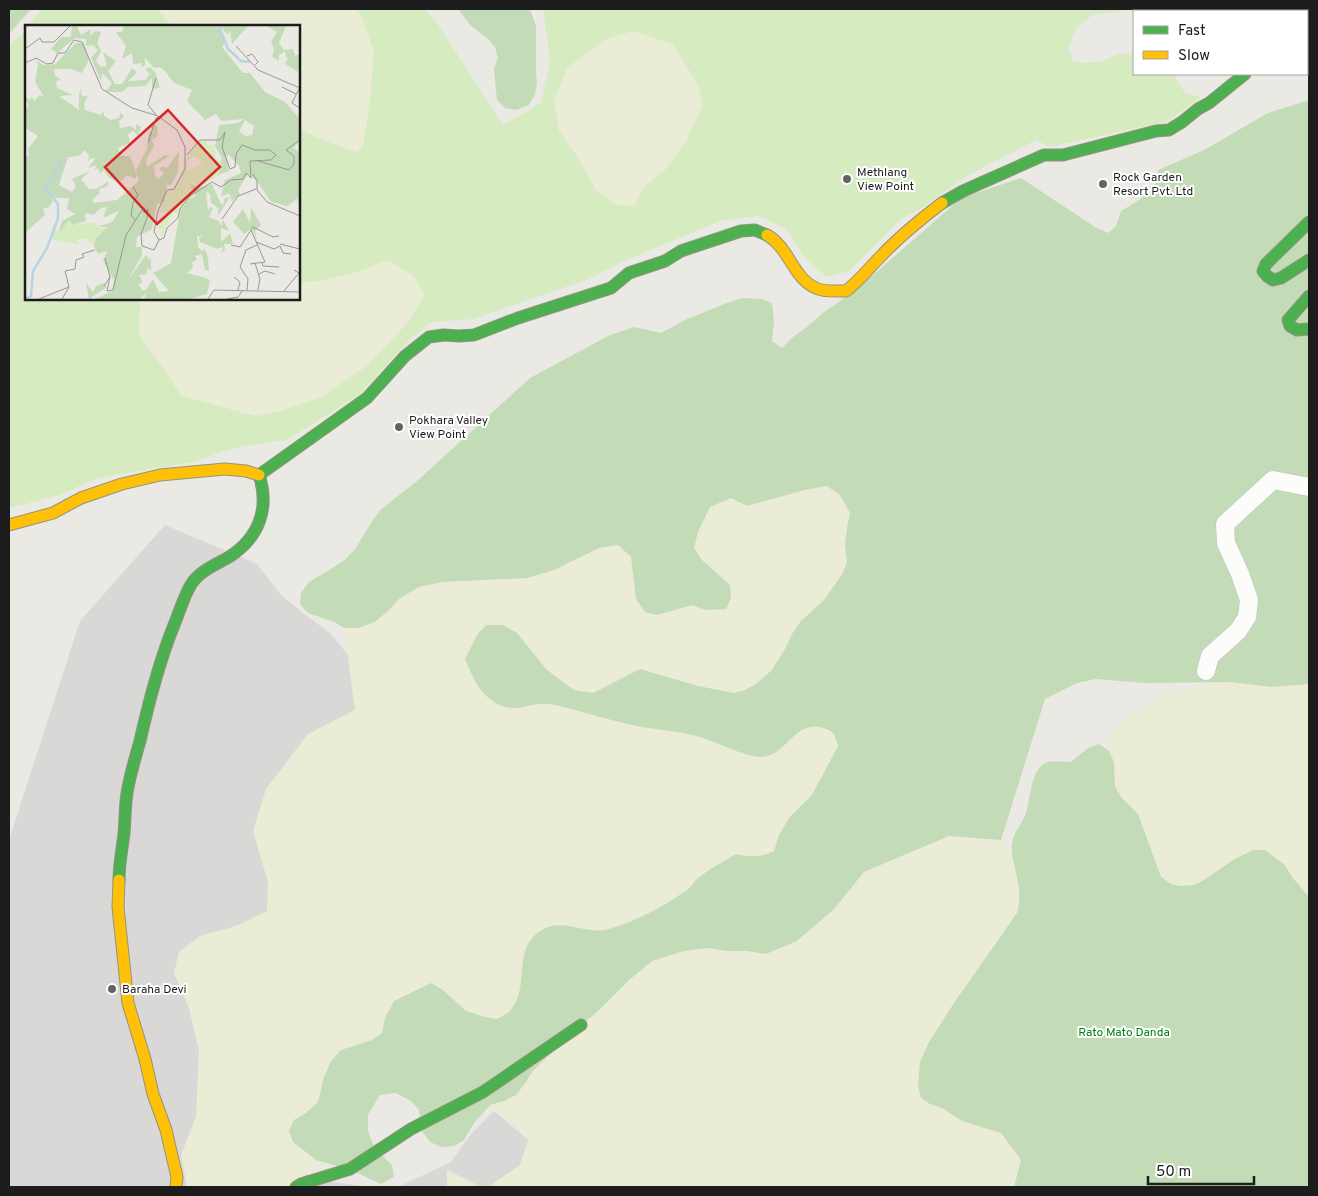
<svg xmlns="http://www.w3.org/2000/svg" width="1318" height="1196" font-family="Overpass,sans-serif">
<rect width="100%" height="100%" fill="#ebe9e4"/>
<g fill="#dad8d6">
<polygon points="165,525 257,564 281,595 303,613 330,633 405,724 275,1121 310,1179 370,1187 9,1187 9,840 80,621"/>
<polygon points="494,1111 543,1152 517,1187 398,1187 451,1162 471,1134"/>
</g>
<g fill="#ebecd6">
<polygon points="160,9 354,9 360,13 374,50 370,101 363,146 357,152 328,142 299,129 299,26 171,26 160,13"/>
<polygon points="633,31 673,44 698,85 703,104 686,142 665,170 644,187 634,207 614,204 596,190 576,155 559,131 554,100 567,68 607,39"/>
<polygon points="387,260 413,275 425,294 409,321 368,365 320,398 281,411 256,416 181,396 165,370 139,336 140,299 299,299 299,282 318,281 353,273"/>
<polygon points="827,486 840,495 850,513 847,528 845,545 847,562 843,573 824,600 801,621 792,634 786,647 772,670 756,684 745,690 734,693 698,686 640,669 593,693 574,690 547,670 517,633 486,626 477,636 465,658 476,685 487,697 498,704 524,707 547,703 636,726 672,731 699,737 749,755 784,746 794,735 805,728 818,726 830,730 835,735 838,746 812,795 789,818 779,835 774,851 763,856 751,856 736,854 697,879 686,891 655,910 611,928 600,931 583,929 569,926 521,984 518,1000 509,1012 497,1019 485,1017 466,1011 443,990 385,1018 382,1033 372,1040 341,1050 331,1061 324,1077 318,1102 306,1113 294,1120 293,1142 316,1160 302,1180 294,1187 187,1187 181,1155 196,1117 199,1051 189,1008 174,973 179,952 200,936 236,926 267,911 268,882 253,831 266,789 308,734 355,710 344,628 358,628 389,610 400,598 419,587 442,582 554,570 599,548 618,545 631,557 636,599 657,615 692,605 706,610 730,585 702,560 694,548 698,532 710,507 731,498 805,490"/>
<polygon points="1230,682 1272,687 1309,684 1309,897 1292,877 1285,865 1204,880 1194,885 1181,886 1170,884 1161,877 1138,814 1121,797 1114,786 1114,762 1109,751 1110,739 1116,730 1135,712 1177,689"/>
<polygon points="949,836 1001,840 1012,855 1020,889 1020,902 1017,913 954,1003 929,1042 920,1062 930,1104 942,1108 962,1121 1001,1133 1021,1160 1014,1187 488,1187 520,1165 530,1134 490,1105 504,1101 516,1095 526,1082 540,1052 597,1012 629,980 652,961 684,951 708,948 727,951 747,951 766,954 797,941 834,909 864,872"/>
<polygon points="447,1170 481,1187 447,1187"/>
</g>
<g fill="#d6ebc0" fill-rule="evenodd">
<polygon points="42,9 160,9 160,13 171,26 28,26"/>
<path d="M354,9H425L437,23L503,125L541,103L550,61L543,9H1190L1173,11H1159L1138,9L1092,15L1076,29L1068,48L1073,61L1086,63L1102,61L1119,54L1134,53V74H1173L1185,93L1201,97L1169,121L1050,147L1036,140L967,176L920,209L901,219L849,271L827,277L807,260L785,228L758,216L720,221L622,262L589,279L473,319L432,322L410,339L360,394L287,440L243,446L221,452L195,462L137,471L95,479L65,493L38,501L9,508V45L21,35L26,28V299H140L139,336L165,370L181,396L256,416L281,411L320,398L368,365L409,321L425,294L413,275L388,260L353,273L318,281L299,282V129L328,142L357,152L363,146L370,101L374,51L360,13ZM633,31L673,44L698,85L703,104L686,142L665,170L644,187L634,207L614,204L596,190L576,155L559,131L554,100L567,68L607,39Z"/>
</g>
<g fill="#c3dcb7">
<polygon points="9,9 31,9 9,34"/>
<polygon points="458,9 530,9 536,26 536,71 537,83 535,94 529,105 516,110 505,108 497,100 494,69 498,58 495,47 488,39 470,25"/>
<path d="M1309,100V684L1272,687L1230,682L1144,683L1096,679L1077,683L1045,699L1001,840L949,836L864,872L834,909L797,941L766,954L747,951H727L708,948L684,951L652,961L629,980L597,1012L567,1037L532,1072L526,1082L516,1095L504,1101L490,1105L474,1123L464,1140L454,1146L441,1147L430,1142L422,1131L419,1110L411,1101L396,1093L380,1095L368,1115V1131L374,1147L392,1165L394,1177L381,1184L351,1170L316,1160L293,1142L289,1131L294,1120L306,1113L318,1102L324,1077L331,1061L341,1050L372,1040L382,1033L385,1018L394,1001L431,983L443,990L466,1011L485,1017L497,1019C501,1017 506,1014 510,1011C532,986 510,949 542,930C563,917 587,936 609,929C634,922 663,907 684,892C690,889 693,883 697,879C709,869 723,862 736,854C752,857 759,858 774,851L779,835L789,818L812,795L838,746C835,735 834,731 823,728C795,719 786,757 761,757C745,757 717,742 700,737C679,731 658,730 637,726C612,721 587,713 563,707C558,706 553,704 548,704C532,702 517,713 500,705C480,696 473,678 465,659L477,635L486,625H503L517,633L547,670L574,690L593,693L640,669L698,686L734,693L745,690L756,684L772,670L786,647L792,634L801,621L824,600L843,573L847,562L845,545L847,528L850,513L840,495L827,486L805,490L747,506L731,498L710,507L698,532L694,548L702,560L730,585L731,598L726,609L706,610L692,605L657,615L645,612L636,599L631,557L618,545L599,548L554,570L527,578L442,582L419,587L400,598L389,610L375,622L358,628H344L334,622L308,613L300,604L301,593L309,582L331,569L346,559L355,549L371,523L380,510L417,481L530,378L610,335L634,327L661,333L687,319L727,303L742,298L762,299L772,303L774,321L772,341L782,348L793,337L808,326L824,312L855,291L961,198L1021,178L1095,227L1108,233L1116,226L1121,211L1136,202L1154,189L1158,170L1204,150L1268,113Z"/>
<path d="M1099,744L1109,751L1114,762L1115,786L1121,797L1138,814L1161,877L1171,884L1181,886L1194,885L1204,880L1233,860L1253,850H1265L1285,865L1292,877L1309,897V1187H1014L1021,1160L1001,1133L962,1121L942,1108L930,1104L921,1098L918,1086L920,1062L929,1042L954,1003L1017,913C1022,893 1018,882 1014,864C1013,858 1011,851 1012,844C1013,833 1022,824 1026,813C1031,799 1030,767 1048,762C1051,761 1066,762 1071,762L1088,748Z"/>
</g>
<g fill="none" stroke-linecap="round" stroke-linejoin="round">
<g stroke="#c3c2c0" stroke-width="19">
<polyline id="street" points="1206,671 1210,656 1238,631 1247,617 1249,600 1240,574 1226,543 1225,524 1273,480 1309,487"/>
</g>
<g stroke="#92957c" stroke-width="13">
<g id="fast">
<polyline points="1307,15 1309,11"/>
<polyline points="942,203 963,191 1044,155 1063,155 1156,131 1169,130 1182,122 1198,109 1209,103 1245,74"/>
<polyline points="1309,222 1266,264 1263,271 1267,276 1273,280 1281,278 1309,260"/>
<polyline points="1309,296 1288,320 1290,326 1297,330 1309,329"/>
<polyline points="259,475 367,398 405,356 429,337 444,335 459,336 474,335 518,318 611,288 629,273 665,261 681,251 741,231 755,230 767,235"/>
<path d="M119,880C119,864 122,850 124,834C125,821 125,806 127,793C130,775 135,758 140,741C149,701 159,662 174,625C180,611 184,595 192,583C201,570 217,564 229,557C259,538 270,508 259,475"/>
<polyline points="296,1187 301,1184 350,1169 411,1129 483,1092 581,1025"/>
</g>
</g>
<g stroke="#92957c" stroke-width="13">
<g id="slow">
<path d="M767,235C790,248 793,280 818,289C826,292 837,291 846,291C861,279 869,268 882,255C901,235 921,219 942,203"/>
<polyline points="9,525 53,513 81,498 122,484 160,475 225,469 246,471 259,475"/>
<polyline points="119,880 118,907 128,1003 145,1059 153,1094 166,1130 177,1177 176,1187"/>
</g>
</g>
<use href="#street" stroke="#fcfcfb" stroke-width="18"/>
<use href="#fast" stroke="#4caf50" stroke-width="11"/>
<use href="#slow" stroke="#ffc107" stroke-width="11"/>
</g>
<g fill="#646462" stroke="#fff" stroke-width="2">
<circle cx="847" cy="179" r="5"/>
<circle cx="1103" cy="184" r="5"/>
<circle cx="399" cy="427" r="5"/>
<circle cx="112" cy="989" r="5"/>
</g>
<g text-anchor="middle" stroke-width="4" stroke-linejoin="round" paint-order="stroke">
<g font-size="12" fill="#1c1c1c" stroke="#fff" text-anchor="start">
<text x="857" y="176">Methlang<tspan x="857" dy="14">View Point</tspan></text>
<text x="1113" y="181">Rock Garden<tspan x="1113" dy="14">Resort Pvt. Ltd</tspan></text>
<text x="409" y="424">Pokhara Valley<tspan x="409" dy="14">View Point</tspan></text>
<text x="122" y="993">Baraha Devi</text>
</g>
<g font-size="12" fill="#048112" stroke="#fff">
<text x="1124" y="1036">Rato Mato Danda</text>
</g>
</g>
<g transform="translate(25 25)">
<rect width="275" height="275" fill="#ebe9e4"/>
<path d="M181,115L183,120H189L191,134L197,136L193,139V151L180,159L165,158L170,168L154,188H147L136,213V204H131L142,189L141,186L134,189L142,166L149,164L162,133L174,116ZM169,131L178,138L162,146V137ZM44,195L49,200L70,197L73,203H84L71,213L70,218H64L63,213L52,215L55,220L26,214L31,202L32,208Z" fill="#d6ebc0" fill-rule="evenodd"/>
<path d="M47,1H52L56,10L66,4L65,11L70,6L76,7L72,18L76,26L71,36L76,42L82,41L78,27L91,36L83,46L90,59H97L107,43L112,47L103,56L120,55L125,49L120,44L125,42L130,47L135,63L127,64V53L120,61L103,62L97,67H80L87,58L77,48L76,56L66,33L73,25L68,20L61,21V14L50,13L32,28L26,24L36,12H46ZM99,1H192L201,16L197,22L218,48H225L240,67L260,77L275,94V116L268,123L275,127V182L272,173L263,181L246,177L232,156L223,149L213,165L215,169L207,176L204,168L196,172L200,155L216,148L214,141L204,130L201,131L204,146L193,150L197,133L190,121L194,100L213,98L219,94L196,96L191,89L180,95L162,76L167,65L149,58L140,46L135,42L129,43L120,33V40L116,43L117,38L108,39L107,28L97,34L101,21L91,7H97ZM220,95L229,101L227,110L220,111L214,106ZM195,1H223L207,19L205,5L203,10ZM261,1L254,18L259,25L268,24L270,31L275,29V48L260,39L264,31L261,33L260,26L254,30V36L247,32L249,24L246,17L252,7L241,1ZM51,18H59L64,35L57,48L46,44H29L30,50L36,55L31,56L32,63L48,70L34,71L54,85V69L57,62L56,70L63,72L59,78L60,85L76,90L79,86V91L86,95L94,93L96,87L99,92L94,96L95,103L106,101L111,105V99L116,102L113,111L108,106L103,109L105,118L93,123L96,131H105L112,150L110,154L101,150L97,156H90L83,152L79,145L75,149L73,143L69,146L72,140L63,143L70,134L66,133L63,137L64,131L60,125L54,131L43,132L34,160L47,167L51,161L47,154L65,146L56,154L64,164H71L84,156L82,162L74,164L75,168L68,174V178L92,175L114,156L111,145L122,124L124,107L129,106L125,102L132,100L133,111L127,115L129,121L121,135L122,142L140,130L144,131L129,141L130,151L134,154L139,148L134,144L137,141L142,143L154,126L153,147L146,160L142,159L139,177L132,179L127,204L112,212L111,222H117V230L103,255L121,230L125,235L126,232V245L122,243V249L114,250L118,258L113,259L117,265H121L128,254L134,267L144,266L128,248L146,238L155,187L164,174L171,171L165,159L176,162L187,159L196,179L198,180L200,173L205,172L193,191V183L186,178L185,169L181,166L183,187L185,182L188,183L184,192L194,196L196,201L198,195L204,206L196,203V217L205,208L208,219H199L200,224L196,229L198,222L192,224L175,217L174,213L178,211H172L173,222L178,227L179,223L183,232L184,245H180L177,229L170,231L172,235L167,237L168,243L162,248L181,253L185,256L182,269L165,274H119L122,267L115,274H70L87,266L89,255L78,236L82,226L73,229L69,221L71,213L83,202H72L87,197L94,186L78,193L82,182L76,183L68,190L60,188L61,196L48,200L44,195L33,209L37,196L50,189L42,184L44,173H33L24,168L28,176L23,183H18L20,190L0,208V130L4,132L3,124L13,111L0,103V85L4,81L0,72L5,75L7,72L9,76L15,70L19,72L10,57L13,39L11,35L18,40L30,39ZM226,182L236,200L230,206L232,216L227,203L219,209L208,197L218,184L225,198ZM79,258L82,262L64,274L61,258L68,267L71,261Z" fill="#c3dcb7" fill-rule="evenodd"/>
<path fill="none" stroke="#b5d6e1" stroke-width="2.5" d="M194,1L203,24L216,36L225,37M0,274L6,271L8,246L22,223L33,193V179L20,161L27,155L36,136"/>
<path fill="none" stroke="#989794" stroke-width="1" d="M211,21L233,45L275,63M0,24L15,13L17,17H29L45,1M222,31L227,29L233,37L230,40M0,38L11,33L22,39L28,38L33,28H40L49,15L57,17L77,64L107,83L133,91L152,105L160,122V144L149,164L142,165L133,186L129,207L134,215M131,53L123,80L132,91M257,62L271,69M275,62L267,78L275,83M123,118L131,93L134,92M230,135L264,145L269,139V131L261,125L275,115M228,149L232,156V165L242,177L275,191M108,162L113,170L108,178L106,190L111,196M197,194L213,171L231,164M231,217L249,224L255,221L258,228L266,229M255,219L275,224M206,220L215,222L228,202L248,212L254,211M117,221L129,225L134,215L139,213L142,203L153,193L155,184L165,171L187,157L196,162L206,155L218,154L221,148L226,153L225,136L246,135L251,130L245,125H230L217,120L211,129L210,142L205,144L197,122L200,107L195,115H175L162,130M80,233L85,252M230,238L235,254L233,265M237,238L238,241L254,242M225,239L240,237L226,205M40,246L50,244L51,235L59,232L57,229L70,225M40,246L44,262M234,249L240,246L250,249M209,252L215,257L213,265M79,261L85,252L82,266L88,265L101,210L119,182V188L123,184L122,193L116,209L117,221M222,265L223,254L215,242L221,225L232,220M259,266L274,248L269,245M14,274L44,262L37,274M183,274L189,265L275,267M202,274L213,272L218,265"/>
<path fill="#d62828" fill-opacity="0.15" stroke="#d62828" stroke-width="2.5" d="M143,85L195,142L132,199L80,142Z"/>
<rect width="275" height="275" fill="none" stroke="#1c1c1c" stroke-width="2.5"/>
</g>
<rect width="1318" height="1196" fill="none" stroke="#1c1c1c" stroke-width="20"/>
<rect x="1133" y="10" width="175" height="65" fill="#ffffff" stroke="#a4a4a4"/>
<rect x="1143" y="26" width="25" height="8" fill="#4caf50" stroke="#a4a4a4"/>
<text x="1178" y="35" font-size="15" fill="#1c1c1c">Fast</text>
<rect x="1143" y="51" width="25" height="8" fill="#ffc107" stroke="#a4a4a4"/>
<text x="1178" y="60" font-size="15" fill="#1c1c1c">Slow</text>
<path d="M1148 1176v8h106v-8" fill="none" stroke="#1c1c1c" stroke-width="2.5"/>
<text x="1156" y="1176" font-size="15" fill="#1c1c1c" stroke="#ffffff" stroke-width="4" paint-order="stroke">50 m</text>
</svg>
